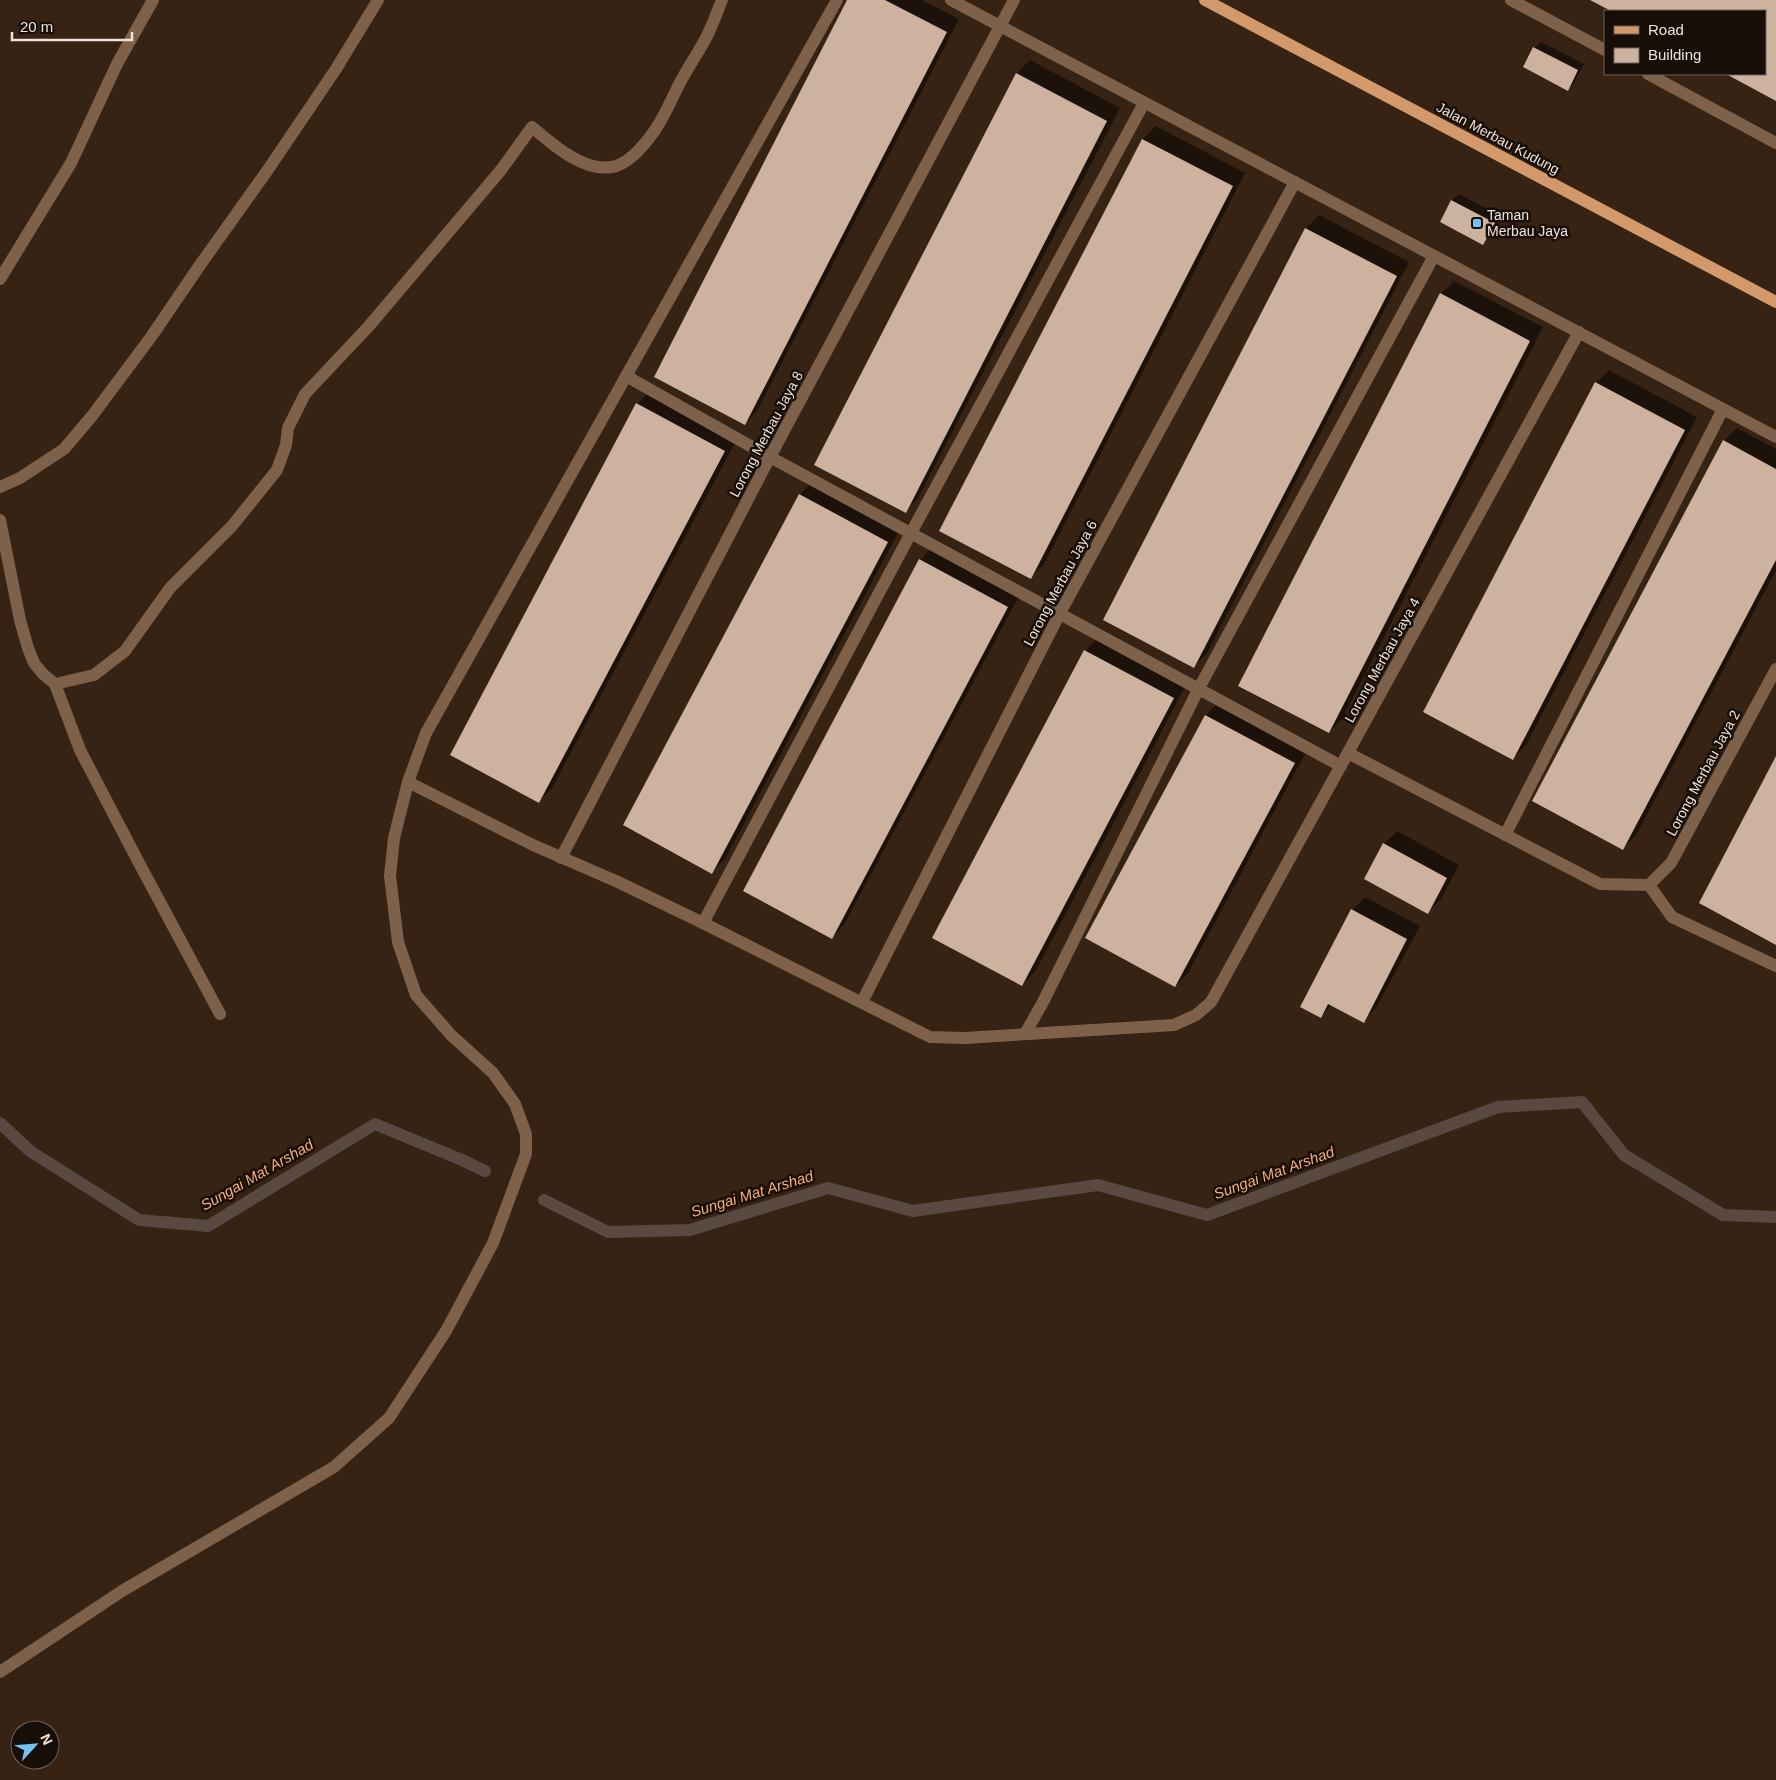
<svg xmlns="http://www.w3.org/2000/svg" width="1776" height="1780" font-family="Helvetica,sans-serif">
<rect width="100%" height="100%" fill="#362313"/>
<g fill="#0007">
<polygon points="849,0 922,0 959,19 757,411 744,424"/>
<polygon points="1593,0 1776,0 1776,99 1729,74 1765,74 1765,11 1614,11"/>
<polygon points="1541,42 1584,64 1574,83 1568,89 1534,48"/>
<polygon points="1030,60 1120,108 918,498 905,511 816,465 1017,73"/>
<polygon points="1156,126 1245,173 1044,564 1031,577 941,530 1143,139"/>
<polygon points="1459,194 1500,216 1489,237 1483,243 1441,222 1452,200"/>
<polygon points="1319,215 1409,262 1207,653 1194,666 1105,620 1306,228"/>
<polygon points="1454,281 1543,327 1342,719 1329,732 1441,294"/>
<polygon points="1609,370 1697,417 1526,745 1513,758 1596,383"/>
<polygon points="650,391 738,437 552,788 539,801 637,404"/>
<polygon points="1737,428 1776,449 1776,570 1636,835 1623,848 1724,441"/>
<polygon points="813,481 900,529 725,859 712,872 800,494"/>
<polygon points="933,547 1020,594 844,925 831,938 920,560"/>
<polygon points="1098,638 1186,685 1035,972 1022,985 1085,651"/>
<polygon points="1219,702 1307,750 1188,973 1175,986 1087,937 1206,715"/>
<polygon points="1397,831 1459,865 1441,899 1428,912 1384,844"/>
<polygon points="1365,897 1420,926 1376,1008 1363,1021 1332,1005 1321,1016 1352,910"/>
</g>
<g fill="none" stroke-linecap="round" stroke-linejoin="round">
<g stroke="#5a4941" stroke-width="12">
<polyline points="0,1123 30,1151 139,1220 208,1226 375,1124 462,1160 485,1171"/>
<polyline points="544,1200 608,1232 690,1230 828,1188 913,1211 1098,1185 1207,1215 1498,1107 1582,1102 1624,1155 1723,1215 1776,1217"/>
</g>
</g>
<g fill="#ccb29f">
<polygon points="847,0 885,0 947,32 745,425 654,377"/>
<polygon points="1590,0 1776,0 1776,101 1726,74 1765,74 1765,11 1611,11"/>
<polygon points="1533,47 1578,70 1568,91 1523,67"/>
<polygon points="1016,73 1107,121 906,513 814,465"/>
<polygon points="1142,139 1233,186 1031,579 939,531"/>
<polygon points="1451,200 1495,223 1483,245 1440,222"/>
<polygon points="1305,228 1397,276 1194,668 1103,620"/>
<polygon points="1440,293 1530,341 1329,733 1238,686"/>
<polygon points="1595,382 1685,430 1513,760 1423,712"/>
<polygon points="636,403 725,451 539,803 450,755"/>
<polygon points="1723,440 1776,469 1776,560 1623,850 1532,801"/>
<polygon points="799,494 888,542 712,874 623,825"/>
<polygon points="919,559 1008,607 832,939 743,891"/>
<polygon points="1084,650 1174,698 1022,986 932,938"/>
<polygon points="1205,715 1295,763 1175,987 1085,938"/>
<polygon points="1776,756 1776,945 1699,903"/>
<polygon points="1383,843 1447,878 1428,914 1364,879"/>
<polygon points="1351,909 1407,939 1364,1023 1328,1004 1321,1018 1300,1007"/>
</g>
<g fill="none" stroke-linecap="round" stroke-linejoin="round">
<g stroke="#7d614b" stroke-width="12">
<polyline points="951,0 1776,437"/>
<polyline points="1511,0 1605,50"/>
<polyline points="1648,74 1776,143"/>
<polyline points="0,279 71,163 117,64 153,0"/>
<polyline points="626,376 770,457 1341,766"/>
<polyline points="0,487 20,478 64,449 92,416 151,337 200,265 267,171 336,69 378,0"/>
<polyline points="0,520 20,620 28,648 34,663 43,674 55,684 80,750 139,863 220,1014"/>
<path d="M55,684L94,675L125,651L170,588L232,526L277,470L286,445L288,428L305,394L369,326L501,170L532,127C552,144 583,172 612,167C629,164 646,143 655,130C666,114 673,95 682,79C690,64 700,50 707,36C713,24 717,12 722,0"/>
<polyline points="1348,753 1600,884 1649,885"/>
<polyline points="408,782 533,845 618,882 703,923 930,1037 965,1038 1174,1025 1196,1015 1211,1002 1579,332"/>
<polyline points="1505,835 1723,409"/>
<polyline points="561,858 770,457 1014,0"/>
<polyline points="1649,885 1671,863 1776,669"/>
<polyline points="1649,885 1672,917 1776,966"/>
<polyline points="703,923 911,533 1144,103"/>
<polyline points="862,1002 1060,613 1295,182"/>
<polyline points="1025,1034 1043,1002 1199,688 1434,256"/>
<polyline points="0,1672 122,1591 334,1467 389,1418 446,1331 493,1243 526,1154 526,1134 515,1104 493,1073 451,1035 416,995 398,942 390,876 394,838 408,782 426,733 837,0"/>
</g>
<polyline stroke="#d3996b" stroke-width="12" points="1205,0 1776,302"/>
</g>
<rect fill="#72c1f5" stroke="#170e08" stroke-width="2" x="1472" y="218" width="10" height="10" rx="2.5"/>
<g text-anchor="middle" stroke-width="5" stroke-linejoin="round" paint-order="stroke">
<g font-size="14" fill="#f0e2d8" stroke="#170e08">
<text transform="translate(1498 138) rotate(28)" y="5">Jalan Merbau Kudung</text>
<text transform="translate(766 434) rotate(-62)" y="5">Lorong Merbau Jaya 8</text>
<text transform="translate(1060 583) rotate(-62)" y="5">Lorong Merbau Jaya 6</text>
<text transform="translate(1382 660) rotate(-61)" y="5">Lorong Merbau Jaya 4</text>
<text transform="translate(1703 773) rotate(-62)" y="5">Lorong Merbau Jaya 2</text>
</g>
<g font-size="14" fill="#f0e2d8" stroke="#170e08" text-anchor="start">
<text x="1487" y="220">Taman<tspan x="1487" dy="16">Merbau Jaya</tspan></text>
</g>
<g font-size="15" font-style="italic" fill="#f6ae75" stroke="#170e08">
<text transform="translate(1274 1173) rotate(-20)" y="5">Sungai Mat Arshad</text>
<text transform="translate(257 1175) rotate(-30)" y="5">Sungai Mat Arshad</text>
<text transform="translate(752 1194) rotate(-17)" y="5">Sungai Mat Arshad</text>
</g>
</g>
<rect x="1604" y="10" width="162" height="65" fill="#170e08" stroke="#6e635b"/>
<rect x="1614" y="26" width="25" height="8" fill="#d3996b" stroke="#6e635b"/>
<text x="1648" y="35" font-size="15" fill="#f0e2d8">Road</text>
<rect x="1614" y="48" width="25" height="15" fill="#ccb29f" stroke="#6e635b"/>
<text x="1648" y="60" font-size="15" fill="#f0e2d8">Building</text>
<g transform="translate(35 1745) rotate(64)"><circle r="24" fill="#170e08" stroke="#6e635b"/>
<path d="M0-4L9 19L0 12L-9 19Z" fill="#72c1f5"/>
<text y="-8" font-size="14" font-weight="bold" text-anchor="middle" fill="#f0e2d8">N</text>
</g>
<path d="M12 32v8h120v-8" fill="none" stroke="#f0e2d8" stroke-width="2.5"/>
<text x="20" y="32" font-size="15" fill="#f0e2d8" stroke="#170e08" stroke-width="4" paint-order="stroke">20 m</text>
</svg>
